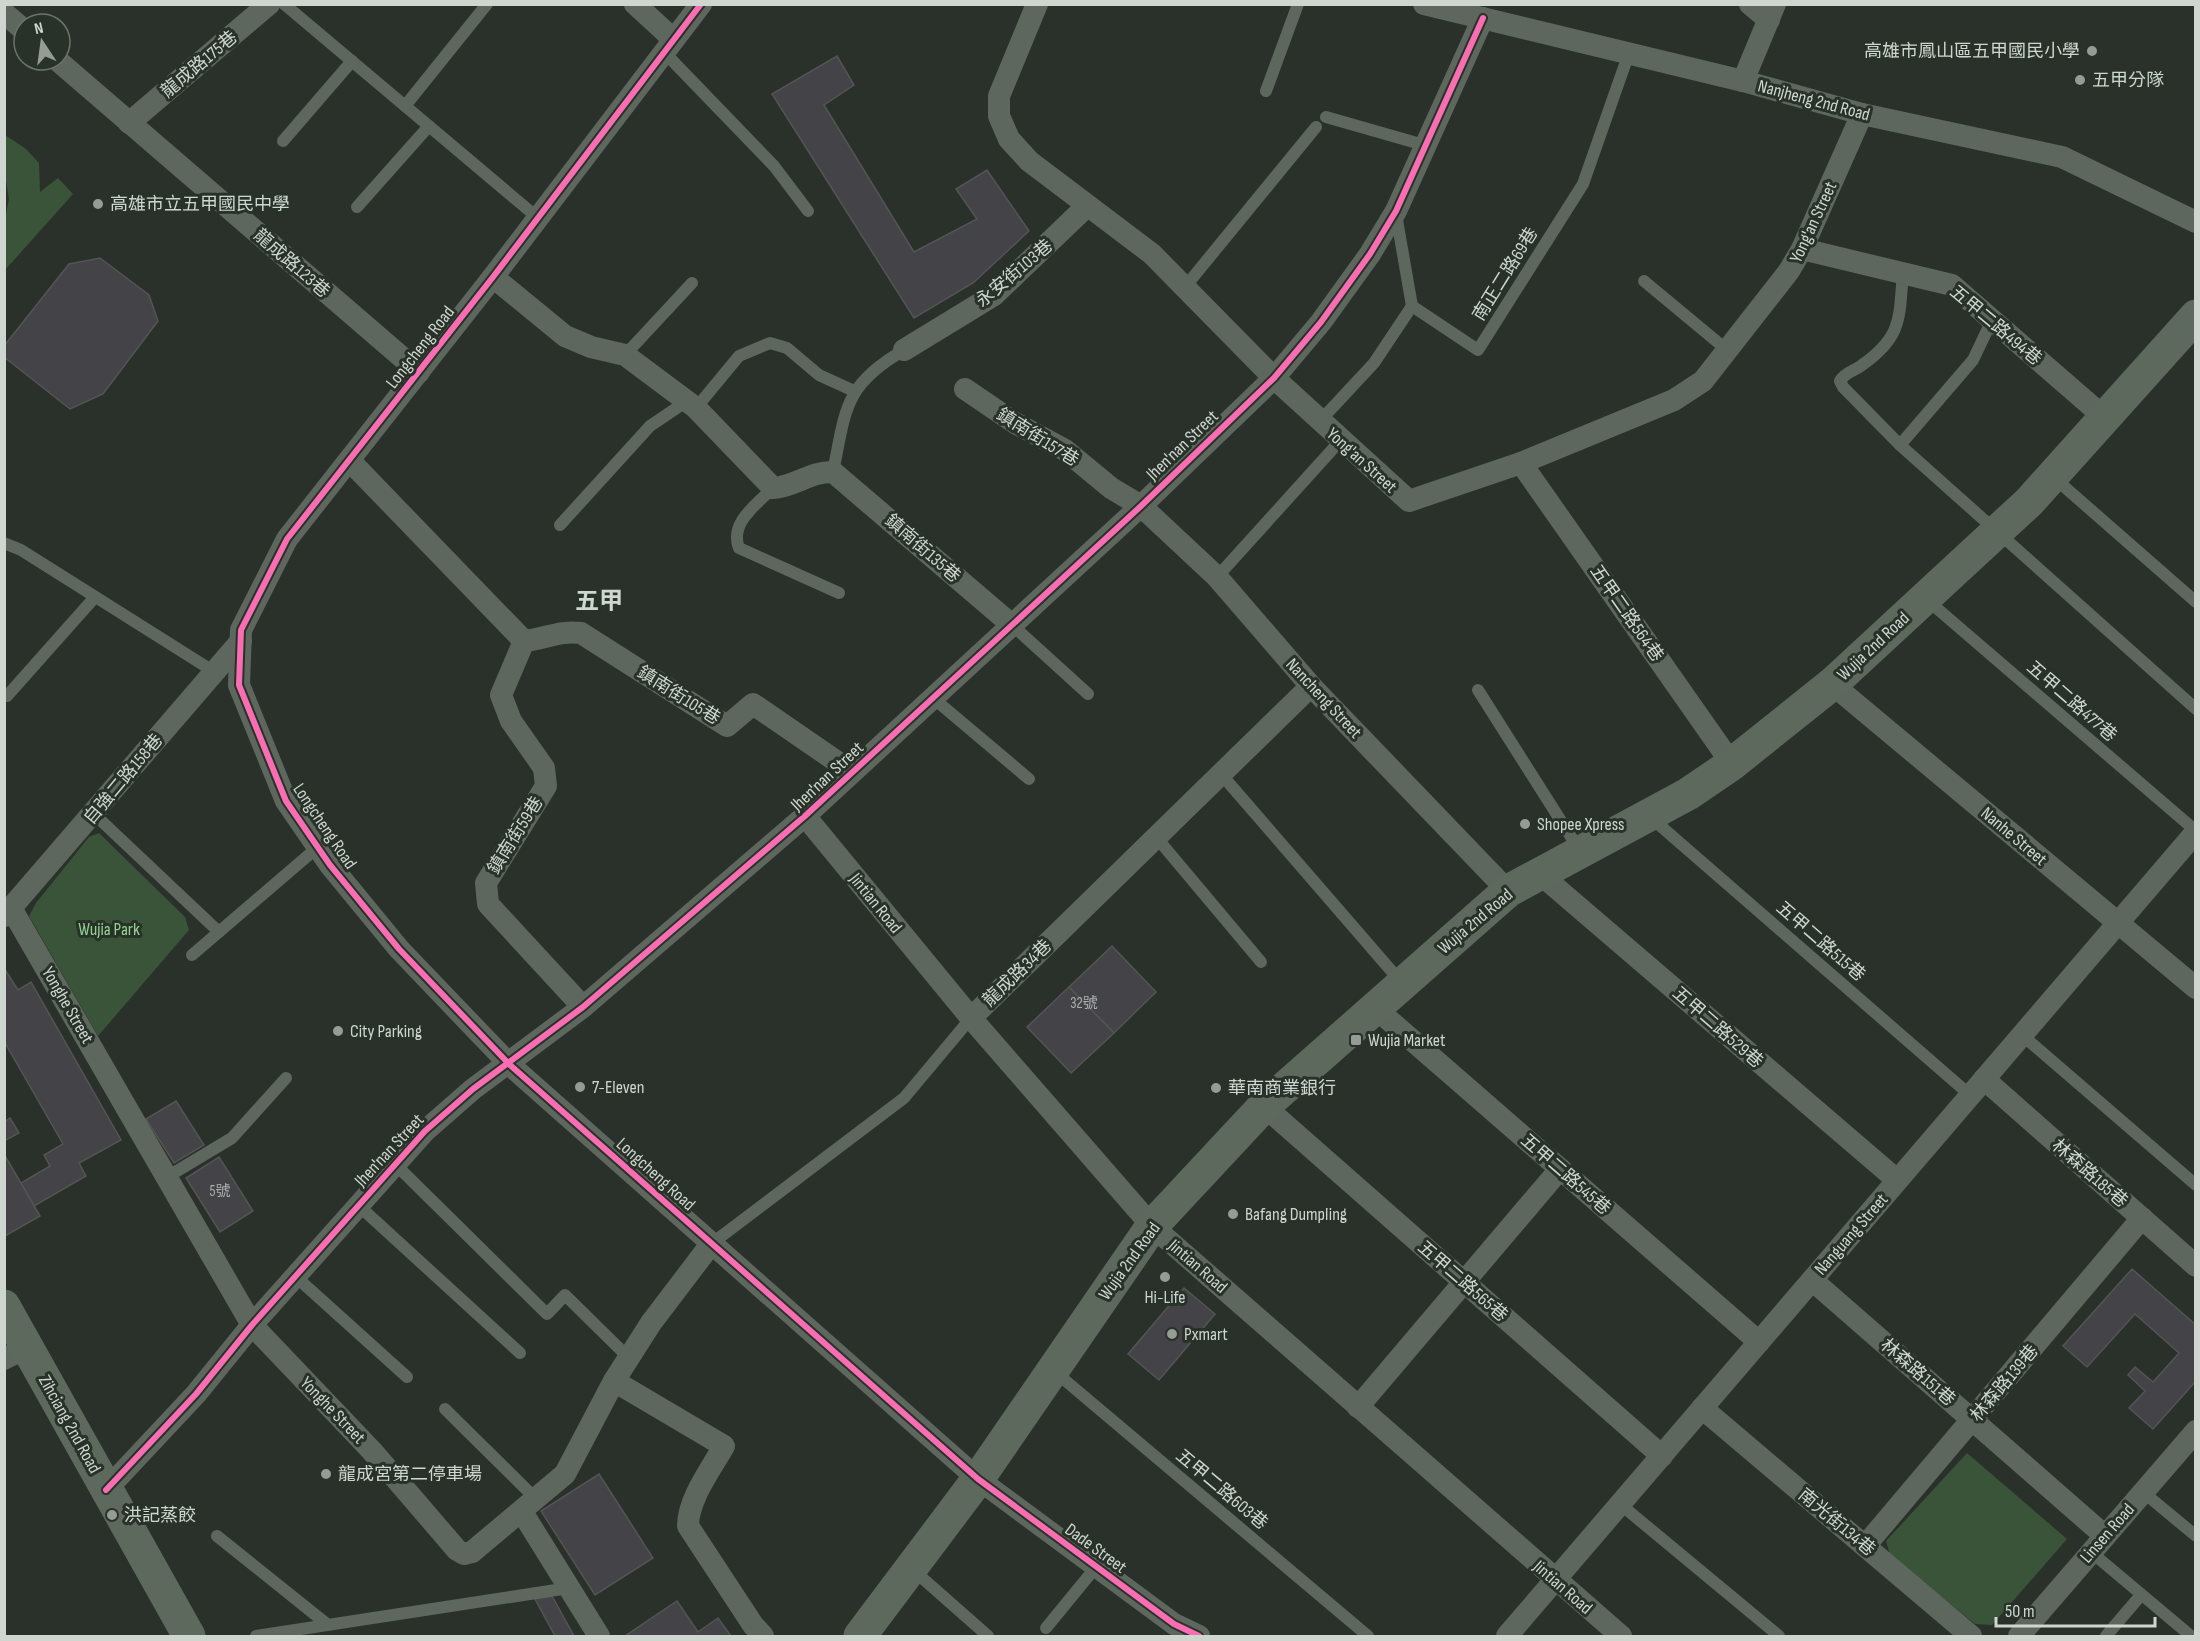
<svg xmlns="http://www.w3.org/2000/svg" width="2200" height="1641" font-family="'Sofia Sans Condensed','Noto Sans TC',sans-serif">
<rect width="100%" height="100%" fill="#2a302a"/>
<g fill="#3a543a">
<polygon points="5,135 26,149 39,163 40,192 58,178 73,194 5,270 5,219 9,199 5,175"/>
<polygon points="99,833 185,917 189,930 98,1036 29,916 36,903 89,837"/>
<polygon points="1967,1453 2067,1539 1992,1625 1975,1624 1890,1555 1886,1541"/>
</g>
<g fill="#444348" stroke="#535554" stroke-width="1.5">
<polygon points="837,56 854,85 824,105 914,252 977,219 956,189 987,170 1029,231 973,283 914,318 772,94"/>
<polygon points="100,258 149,295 158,321 103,394 70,409 4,357 4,346 69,264"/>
<polygon points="1112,946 1156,992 1114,1033 1069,987"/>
<polygon points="4,968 18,990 31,982 121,1140 79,1163 86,1176 34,1206 21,1183 50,1166 44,1155 63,1144 4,1041"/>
<polygon points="1069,987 1114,1033 1071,1073 1027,1027"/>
<polygon points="176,1101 204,1145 174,1163 146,1119"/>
<polygon points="10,1118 19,1133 4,1141 4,1122"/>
<polygon points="4,1154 40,1216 5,1236 4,1236"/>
<polygon points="219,1157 253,1211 220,1232 186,1178"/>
<polygon points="2132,1269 2196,1325 2196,1381 2153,1429 2129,1408 2145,1391 2128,1375 2135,1367 2153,1382 2179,1353 2135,1314 2087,1367 2063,1346"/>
<polygon points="1184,1288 1215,1314 1159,1380 1128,1354"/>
<polygon points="599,1474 653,1558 595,1595 541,1511"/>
<polygon points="552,1596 574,1636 555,1636 535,1599"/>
<polygon points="677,1601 698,1632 718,1618 731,1636 625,1636"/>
</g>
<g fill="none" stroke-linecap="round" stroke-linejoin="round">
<g stroke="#5d675d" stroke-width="12">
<polyline points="284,4 538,218"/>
<polyline points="664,52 774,166 808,211"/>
<polyline points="1266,91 1298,4"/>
<polyline points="405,106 487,4"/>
<polyline points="1326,117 1424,145"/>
<polyline points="283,141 352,61"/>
<polyline points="357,207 429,126"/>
<polyline points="1396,214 1412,306 1478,350 1583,184 1629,53"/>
<path d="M1903,272C1899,318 1903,336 1862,365C1855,371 1845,372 1840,381L1843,387L1900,445L2196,709"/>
<polyline points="1644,281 1727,350"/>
<polyline points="1185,287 1316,127"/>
<polyline points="625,355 692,283"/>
<polyline points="696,408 739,356 770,343 787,348 819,375 854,391"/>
<polyline points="1320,421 1374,363 1412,306"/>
<polyline points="1900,445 1973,360 1992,320"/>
<path d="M833,472C846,408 844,385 904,350"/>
<polyline points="2052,476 2196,602"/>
<path d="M773,488C757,504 729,523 739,548L839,593"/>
<polyline points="560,525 650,426 687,401"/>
<polyline points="4,543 21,550 213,671"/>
<polyline points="1217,577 1340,441"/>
<polyline points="1926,599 2196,831"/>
<polyline points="1012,625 1088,694"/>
<polyline points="1478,690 1580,851"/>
<polyline points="7,696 95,597"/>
<polyline points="933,698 1029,779"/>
<polyline points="1221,774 1401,982"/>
<polyline points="94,814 219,932"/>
<polyline points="1649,816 1970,1095"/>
<polyline points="1156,837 1261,962"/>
<polyline points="192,955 318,847"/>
<polyline points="2022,1035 2196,1185"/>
<polyline points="395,1164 547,1314 565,1295 629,1358"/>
<polyline points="167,1177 232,1138 286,1078"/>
<polyline points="358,1205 520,1353"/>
<polyline points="711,1244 904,1098 971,1018"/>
<polyline points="295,1276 407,1377"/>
<polyline points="1054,1371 1368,1636"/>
<polyline points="445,1409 536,1499"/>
<polyline points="2143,1492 2196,1536"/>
<polyline points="1620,1504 1779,1636"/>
<polyline points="217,1536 328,1625"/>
<polyline points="2091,1552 2191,1636"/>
<polyline points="912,1569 988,1636"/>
<polyline points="1046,1628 1096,1567"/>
<polyline points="256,1636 569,1588"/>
<polyline points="2106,1636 2141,1595"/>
</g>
<g stroke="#5d675d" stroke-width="22">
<polyline points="635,4 673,39"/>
<polyline points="701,4 493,277 287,539 241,630 239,685 286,801 330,865 399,949 510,1065 978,1479 1174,1624 1199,1636"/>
<polyline points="1037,4 999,96 999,116 1009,139 1029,161 1152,254 1274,378 1409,501 1521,463 1674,400 1703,381 1789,271 1802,249 1862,114"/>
<polyline points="1424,4 1743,81 1862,114 2062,157 2196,222"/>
<polyline points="1750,4 1769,20"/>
<polyline points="4,13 24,30"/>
<polyline points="57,60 419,372"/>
<polyline points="1743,81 1775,4"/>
<polyline points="129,123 269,4"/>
<polyline points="1802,249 1952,285 2104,417"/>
<path d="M493,277L565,336L591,347L625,355L696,408L773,488C794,487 811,471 833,472L1012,625"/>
<polyline points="904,350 994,295 1087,206"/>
<polyline points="965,389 1015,423 1065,450 1111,488 1141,506 1217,577 1311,686 1508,891"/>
<polyline points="350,461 524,641 501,695 511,721 544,768 546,786 486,883 488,904 583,1007"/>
<polyline points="1521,463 1732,764"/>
<path d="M524,641C544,639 561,630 581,633L727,726L753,704L852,772"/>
<polyline points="1832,684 2196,988"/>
<polyline points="805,816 971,1018 1152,1226 1621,1636"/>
<polyline points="1540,874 1897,1180"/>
<polyline points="11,908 252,1325 372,1451 457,1550 464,1554 472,1552 565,1474 614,1381 651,1323 711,1244"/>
<polyline points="4,916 241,641"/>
<polyline points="1374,1007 1759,1342"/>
<polyline points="971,1018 1311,686"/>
<polyline points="1984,1079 2196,1266"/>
<polyline points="1264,1106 1662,1456"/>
<polyline points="1812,1280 2105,1536"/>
<polyline points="4,1359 28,1347"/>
<path d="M614,1381L724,1446C711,1469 688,1499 688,1526L753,1625L763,1636"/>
<polyline points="1358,1407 1560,1169"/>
<polyline points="1702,1408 1971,1636"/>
<polyline points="106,1490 196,1394 252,1325 425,1131 473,1089 583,1007 805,816 1141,506 1274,378 1321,322 1370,254 1396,211 1483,18"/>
<polyline points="522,1512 599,1636"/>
<polyline points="1865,1546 2142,1218"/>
<polyline points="1507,1636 2196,832"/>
<polyline points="2019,1636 2196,1431"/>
</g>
<g stroke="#5e695e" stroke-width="33">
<polyline points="4,1306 189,1636"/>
<polyline points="860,1636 978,1479 1152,1226 1264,1106 1508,891 1688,794 1732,764 1832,684 2029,502 2196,316"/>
</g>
<g stroke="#283228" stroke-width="10">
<g id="cycleway">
<polyline points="701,4 493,277 287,539 241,630 239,685 286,801 330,865 399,949 510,1065 978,1479 1174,1624 1199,1636"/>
<polyline points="106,1490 196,1394 252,1325 425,1131 473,1089 583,1007 805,816 1141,506 1274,378 1321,322 1370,254 1396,211 1483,18"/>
</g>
</g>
<use href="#cycleway" stroke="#f96db3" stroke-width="6"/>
</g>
<g fill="#959b95" stroke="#283228" stroke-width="2">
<circle cx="2092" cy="51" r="6"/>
<circle cx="2080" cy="80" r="6"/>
<circle cx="98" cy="204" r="6"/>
<circle cx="1525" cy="824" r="6"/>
<circle cx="338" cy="1031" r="6"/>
<rect x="1350" y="1034" width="12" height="12" rx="3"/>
<circle cx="580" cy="1087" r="6"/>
<circle cx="1216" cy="1088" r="6"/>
<circle cx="1233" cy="1214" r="6"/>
<circle cx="1165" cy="1277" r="6"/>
<circle cx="1172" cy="1334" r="6"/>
<circle cx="326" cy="1474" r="6"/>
<circle cx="112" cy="1515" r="6"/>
</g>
<g text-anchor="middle" stroke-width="6" stroke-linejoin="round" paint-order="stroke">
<g font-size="15" fill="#acb0ad">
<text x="1084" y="1008">32號</text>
<text x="220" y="1196">5號</text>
</g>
<g font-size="18" fill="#cfd5cf" stroke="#283228" text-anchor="start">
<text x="2080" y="57" text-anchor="end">高雄市鳳山區五甲國民小學</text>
<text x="2092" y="86">五甲分隊</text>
<text x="110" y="210">高雄市立五甲國民中學</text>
<text x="1537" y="830">Shopee Xpress</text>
<text x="350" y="1037">City Parking</text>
<text x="1368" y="1046">Wujia Market</text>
<text x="592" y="1093">7-Eleven</text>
<text x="1228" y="1094">華南商業銀行</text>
<text x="1245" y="1220">Bafang Dumpling</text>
<text x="1165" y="1303" text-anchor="middle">Hi-Life</text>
<text x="1184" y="1340">Pxmart</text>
<text x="338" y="1480">龍成宮第二停車場</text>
<text x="124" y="1521">洪記蒸餃</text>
</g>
<g font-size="18" fill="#cfd5cf" stroke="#283228">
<text transform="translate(199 64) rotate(-40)" y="6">龍成路175巷</text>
<text transform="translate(1814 100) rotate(15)" y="6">Nanjheng 2nd Road</text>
<text transform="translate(1813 222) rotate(-65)" y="6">Yong'an Street</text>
<text transform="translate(292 263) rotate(41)" y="6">龍成路123巷</text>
<text transform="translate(1014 273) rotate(-40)" y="6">永安街103巷</text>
<text transform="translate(1505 274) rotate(-58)" y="6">南正二路69巷</text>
<text transform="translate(1996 325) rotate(40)" y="6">五甲二路494巷</text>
<text transform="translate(420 347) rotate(-52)" y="6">Longcheng Road</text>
<text transform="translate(1038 437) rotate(32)" y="6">鎮南街157巷</text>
<text transform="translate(1182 445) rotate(-44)" y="6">Jhen'nan Street</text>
<text transform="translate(1362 460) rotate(42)" y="6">Yong'an Street</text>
<text transform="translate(923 548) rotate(41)" y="6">鎮南街135巷</text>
<text transform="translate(1627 613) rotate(55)" y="6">五甲二路564巷</text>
<text transform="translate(1873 646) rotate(-43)" y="6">Wujia 2nd Road</text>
<text transform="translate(679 695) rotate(32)" y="6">鎮南街105巷</text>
<text transform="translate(1324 698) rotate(47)" y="6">Nancheng Street</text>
<text transform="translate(2072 701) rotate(41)" y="6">五甲二路477巷</text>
<text transform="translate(827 776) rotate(-43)" y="6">Jhen'nan Street</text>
<text transform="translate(123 779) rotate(-50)" y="6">自強二路158巷</text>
<text transform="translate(325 826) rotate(56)" y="6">Longcheng Road</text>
<text transform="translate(515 835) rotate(-58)" y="6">鎮南街59巷</text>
<text transform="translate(2014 836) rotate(40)" y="6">Nanhe Street</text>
<text transform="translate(876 903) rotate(51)" y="6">Jintian Road</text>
<text transform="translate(1475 921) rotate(-40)" y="6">Wujia 2nd Road</text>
<text transform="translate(1821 941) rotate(41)" y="6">五甲二路515巷</text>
<text transform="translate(1017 973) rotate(-44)" y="6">龍成路34巷</text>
<text transform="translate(68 1005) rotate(60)" y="6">Yonghe Street</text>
<text transform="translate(1718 1027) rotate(41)" y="6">五甲二路529巷</text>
<text transform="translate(389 1150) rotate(-47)" y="6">Jhen'nan Street</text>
<text transform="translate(2090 1173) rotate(41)" y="6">林森路185巷</text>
<text transform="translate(656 1174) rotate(42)" y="6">Longcheng Road</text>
<text transform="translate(1566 1174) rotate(41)" y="6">五甲二路545巷</text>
<text transform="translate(1851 1234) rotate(-49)" y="6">Nanguang Street</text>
<text transform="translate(1129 1261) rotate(-54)" y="6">Wujia 2nd Road</text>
<text transform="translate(1198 1266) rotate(41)" y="6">Jintian Road</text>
<text transform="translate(1463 1281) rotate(41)" y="6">五甲二路565巷</text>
<text transform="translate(1918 1372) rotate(41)" y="6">林森路151巷</text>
<text transform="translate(2004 1383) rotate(-50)" y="6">林森路139巷</text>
<text transform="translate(333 1410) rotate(46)" y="6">Yonghe Street</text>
<text transform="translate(70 1424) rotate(61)" y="6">Zihciang 2nd Road</text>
<text transform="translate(1222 1489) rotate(40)" y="6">五甲二路603巷</text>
<text transform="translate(1837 1522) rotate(40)" y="6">南光街134巷</text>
<text transform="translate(2107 1533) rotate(-49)" y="6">Linsen Road</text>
<text transform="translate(1096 1548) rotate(36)" y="6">Dade Street</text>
<text transform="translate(1563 1587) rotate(41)" y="6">Jintian Road</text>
</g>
<g font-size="18" fill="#91d391" stroke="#283228">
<text x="109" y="935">Wujia Park</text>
</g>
<g font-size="24" font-weight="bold" fill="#cfd5cf" stroke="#283228">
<text x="599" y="609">五甲</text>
</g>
</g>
<rect width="2200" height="1641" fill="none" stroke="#cfd5cf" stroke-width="12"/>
<g transform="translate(42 42) rotate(347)"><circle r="28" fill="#283228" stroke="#6b736b" stroke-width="1.5"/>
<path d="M0-4.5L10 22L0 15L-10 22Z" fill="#959b95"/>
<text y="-9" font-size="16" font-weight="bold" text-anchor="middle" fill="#cfd5cf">N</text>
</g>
<path d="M1996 1617v9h159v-9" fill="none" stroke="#cfd5cf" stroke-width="3"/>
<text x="2005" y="1617" font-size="18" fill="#cfd5cf" stroke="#283228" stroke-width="4.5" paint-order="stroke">50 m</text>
</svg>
